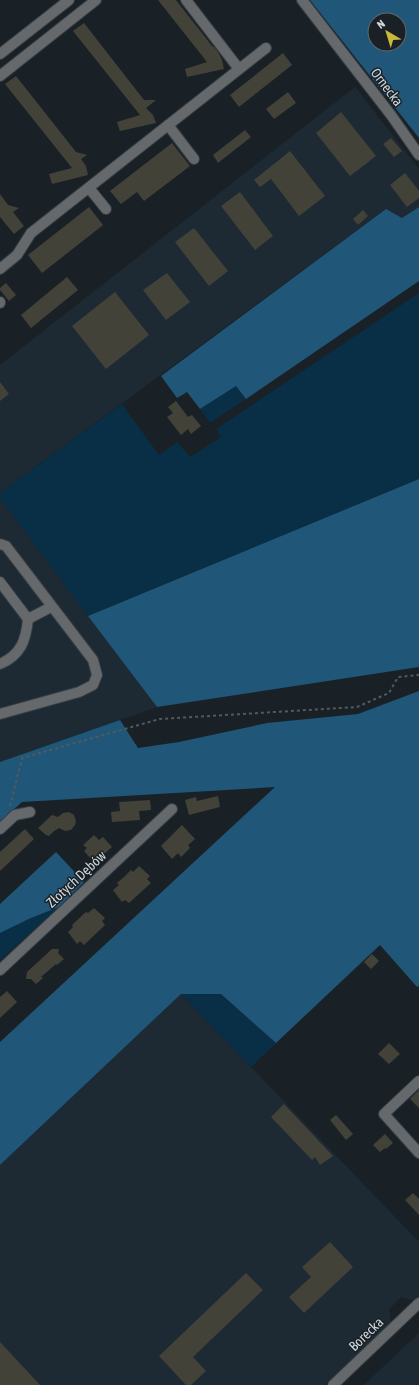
<svg xmlns="http://www.w3.org/2000/svg" width="419" height="1385" font-family="'Asap Condensed',sans-serif">
<rect width="100%" height="100%" fill="#192126"/>
<g fill="#1d2a34">
<polygon points="355,87 419,169 419,207 402,218 386,209 0,493 0,365"/>
<polygon points="0,498 157,707 0,762"/>
<polygon points="181,994 419,1242 419,1297 415,1301 401,1297 389,1309 391,1324 325,1385 0,1385 0,1165"/>
<polygon points="419,1333 419,1385 364,1385"/>
</g>
<g fill="#082f46">
<polygon points="419,293 419,479 88,616 0,498 0,493 122,404 159,455 177,442 190,457 221,437 216,429"/>
<polygon points="236,386 246,399 210,423 200,409"/>
<polygon points="59,907 0,960 0,933 31,918"/>
<polygon points="181,994 221,994 276,1043 251,1067"/>
</g>
<g fill="#205678" fill-rule="evenodd">
<path d="M310,0H419V138ZM375,20H399V44H375Z"/>
<polygon points="419,207 419,281 246,399 236,386 200,409 187,392 177,398 161,376 386,209 402,218"/>
<polygon points="419,479 419,667 157,707 88,616"/>
<polygon points="419,691 419,986 417,987 380,945 276,1043 221,994 181,994 0,1165 0,1042 275,787 22,802 0,822 0,762 120,720 138,748 179,742 267,723 358,714"/>
<polygon points="56,852 84,882 59,907 31,918 0,933 0,904"/>
</g>
<g fill="#434238">
<polygon points="158,0 176,0 212,46 214,47 218,52 222,60 224,69 187,77 185,69 207,62"/>
<polygon points="84,23 144,100 156,100 146,108 153,115 156,123 120,131 117,122 140,115 73,31"/>
<polygon points="283,53 292,65 239,107 230,95"/>
<polygon points="16,76 76,152 87,155 81,159 86,166 88,175 52,184 49,174 72,168 5,84"/>
<polygon points="288,92 296,103 274,119 266,109"/>
<polygon points="341,112 376,156 350,176 316,133"/>
<polygon points="245,130 251,137 218,163 213,155"/>
<polygon points="391,138 402,151 394,157 383,144"/>
<polygon points="172,143 190,166 144,201 137,192 121,204 110,191"/>
<polygon points="290,151 325,196 299,216 271,179 260,187 254,180"/>
<polygon points="405,173 419,191 419,198 407,207 390,185"/>
<polygon points="240,192 273,236 255,250 221,206"/>
<polygon points="0,194 8,205 19,208 13,212 24,226 14,234 0,217"/>
<polygon points="89,207 103,225 42,273 28,255"/>
<polygon points="363,210 368,216 358,225 353,219"/>
<polygon points="194,228 228,271 209,286 175,242"/>
<polygon points="167,273 190,302 166,320 143,290"/>
<polygon points="67,277 78,290 31,328 21,315"/>
<polygon points="6,283 16,295 9,301 0,290 0,288"/>
<polygon points="115,292 149,335 106,369 72,326"/>
<polygon points="0,382 9,394 0,401"/>
<polygon points="176,401 188,417 192,415 201,426 191,434 188,429 181,435 167,417 173,413 168,407"/>
<polygon points="218,796 220,807 189,815 185,800 196,797 197,801"/>
<polygon points="150,800 151,810 139,811 140,820 112,822 111,812 120,811 119,802"/>
<polygon points="69,812 74,815 76,821 75,825 71,830 65,831 59,828 54,831 49,836 46,835 38,828 52,815 58,817 63,813"/>
<polygon points="182,825 195,839 188,845 190,848 181,857 178,853 172,859 161,846"/>
<polygon points="25,829 34,839 0,871 0,852"/>
<polygon points="94,835 99,840 103,837 112,847 103,855 101,853 93,861 84,851 87,848 83,845"/>
<polygon points="139,866 150,876 147,879 151,883 129,903 125,900 122,902 113,890 119,885 117,883 124,877 131,870 133,872"/>
<polygon points="94,908 105,918 102,921 105,925 84,945 80,941 77,944 68,932 73,927 72,925 86,912 88,913"/>
<polygon points="52,949 59,949 58,953 64,959 57,965 56,964 41,977 43,978 36,984 31,979 26,979 27,972"/>
<polygon points="372,954 379,961 371,969 364,962"/>
<polygon points="7,991 17,1002 0,1018 0,997"/>
<polygon points="389,1043 400,1054 389,1064 378,1054"/>
<polygon points="419,1090 419,1108 410,1099"/>
<polygon points="284,1104 333,1156 320,1165 315,1157 312,1160 271,1117"/>
<polygon points="336,1115 353,1134 346,1140 330,1120"/>
<polygon points="385,1134 393,1143 386,1149 385,1148 380,1152 373,1145"/>
<polygon points="413,1193 419,1199 419,1215 405,1200"/>
<polygon points="330,1242 353,1267 304,1313 289,1297 311,1277 302,1267"/>
<polygon points="246,1273 263,1290 193,1357 206,1371 191,1385 186,1385 159,1356"/>
<polygon points="0,1342 40,1385 0,1385"/>
</g>
<g fill="none" stroke-linecap="round" stroke-linejoin="round">
<g stroke="#363e43" stroke-width="12">
<g id="minor">
<polyline points="186,0 239,69"/>
<polyline points="302,0 391,115 419,155"/>
<polyline points="0,54 69,0"/>
<polyline points="0,76 96,0"/>
<polyline points="168,125 194,159"/>
<polyline points="89,188 106,209"/>
<polyline points="0,269 17,255 31,233 266,48"/>
<polyline points="0,302 0,303"/>
<polyline points="0,544 6,546 93,660 97,675 93,685 79,692 0,714"/>
<path d="M0,582L28,619C26,640 21,655 0,664"/>
<polyline points="28,619 51,607"/>
<polyline points="0,829 15,815 30,812"/>
<polyline points="0,970 172,809"/>
<polyline points="419,1081 384,1114 419,1153"/>
<polyline points="333,1385 419,1303"/>
</g>
</g>
<polyline stroke="#535a5e" stroke-width="2" stroke-dasharray="3 3" stroke-linecap="butt" points="10,806 22,758 160,719 357,707 389,693 398,677 419,675"/>
<use href="#minor" stroke="#65696c" stroke-width="10"/>
</g>
<g text-anchor="middle" stroke-width="3" stroke-linejoin="round" paint-order="stroke">
<g font-size="14" fill="#d0d5d9" stroke="#192126">
<text transform="translate(387 87) rotate(53)" y="5">Ornecka</text>
<text transform="translate(76 879) rotate(-43)" y="5">Złotych Dębów</text>
<text transform="translate(366 1334) rotate(-44)" y="5">Borecka</text>
</g>
</g>
<g transform="translate(387 32) rotate(322)"><circle r="19" fill="#192126" stroke="#62696e"/>
<path d="M0-3L7 15L0 10L-7 15Z" fill="#cbba39"/>
<text y="-6" font-size="11" font-weight="bold" text-anchor="middle" fill="#d0d5d9">N</text>
</g>
</svg>
